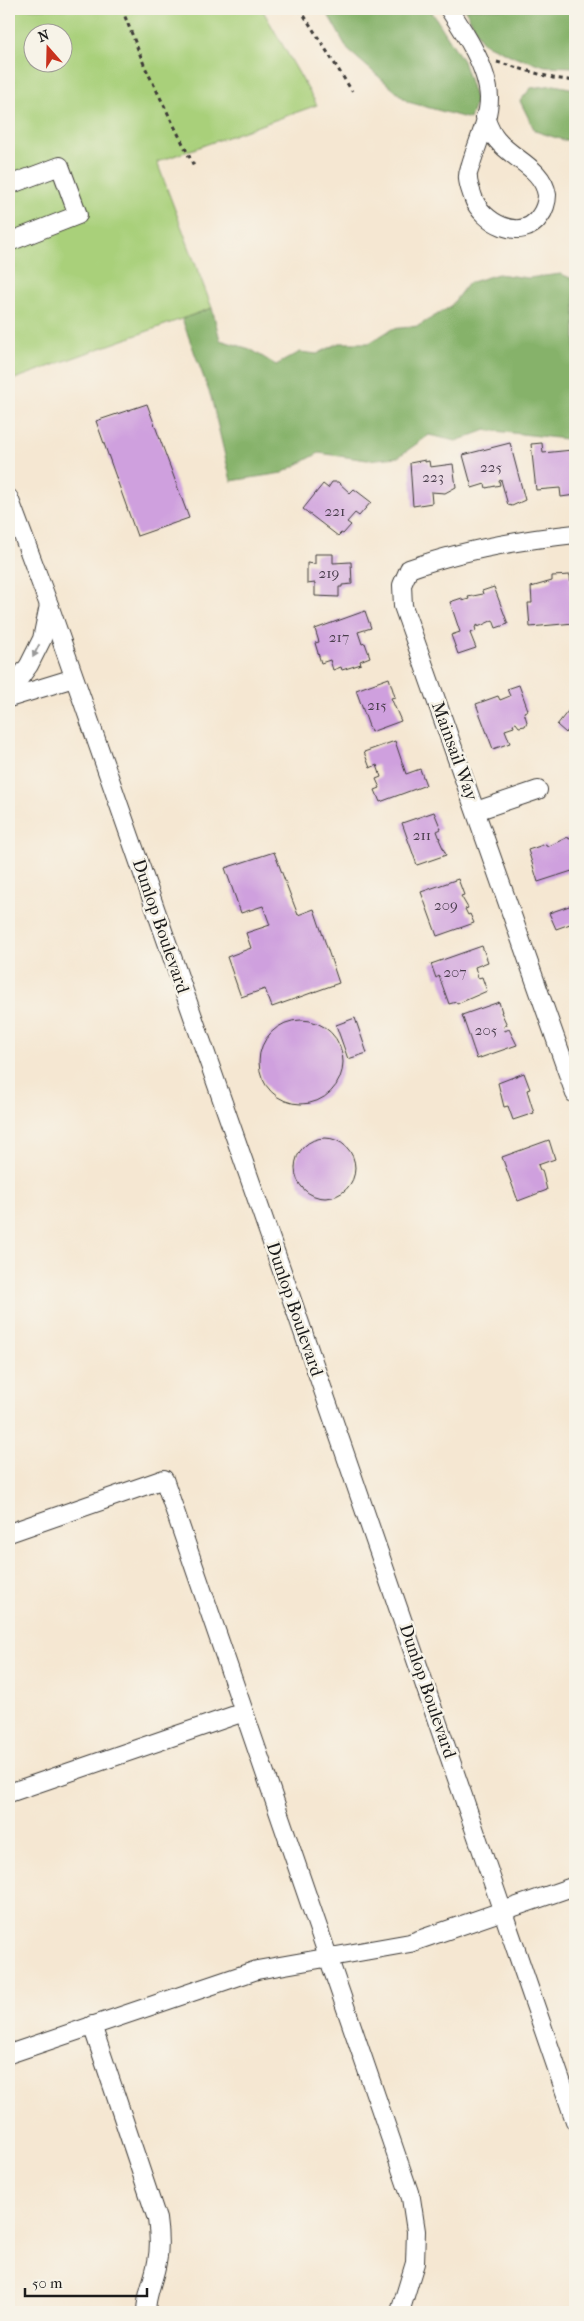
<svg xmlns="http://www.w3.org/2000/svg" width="584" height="2321" font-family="'IM FELL French Canon',serif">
<rect width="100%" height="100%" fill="#f7f3e8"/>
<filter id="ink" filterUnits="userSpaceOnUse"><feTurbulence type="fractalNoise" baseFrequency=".02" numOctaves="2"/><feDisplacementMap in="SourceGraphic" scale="10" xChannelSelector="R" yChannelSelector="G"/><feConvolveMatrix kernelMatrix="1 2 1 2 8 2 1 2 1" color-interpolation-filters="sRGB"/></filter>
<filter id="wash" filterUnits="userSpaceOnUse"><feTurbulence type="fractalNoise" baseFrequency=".0096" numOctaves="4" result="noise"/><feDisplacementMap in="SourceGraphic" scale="20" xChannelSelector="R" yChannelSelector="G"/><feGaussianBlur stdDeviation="1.12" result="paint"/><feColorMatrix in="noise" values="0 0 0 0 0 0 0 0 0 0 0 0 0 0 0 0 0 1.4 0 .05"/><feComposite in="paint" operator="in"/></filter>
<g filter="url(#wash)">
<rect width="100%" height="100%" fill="#f5e7d2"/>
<path fill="#a9d07a" stroke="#62764b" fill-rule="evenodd" d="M9,9H262L317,105L157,162L212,308L9,381ZM32,32H62V62H32Z"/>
<g fill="#86b26a" stroke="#516743">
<polygon points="325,9 430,9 463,61 476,101 470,119 408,102 348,50"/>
<polygon points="465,9 575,9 575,67 545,66 510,55 482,42"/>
<polygon points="554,85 575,89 575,140 563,140 535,131 520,101 531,88"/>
<polygon points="498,274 528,278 561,274 575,280 575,440 486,430 456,441 429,435 398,457 367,460 319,453 282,473 231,481 211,397 182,319 212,308 220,340 250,349 276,365 300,352 317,354 339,343 369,343 392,329 418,326 450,307 468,283"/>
</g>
<g id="blocks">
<g fill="#cfa0de">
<polygon points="147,404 189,518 137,536 96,421"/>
<polygon points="510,443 525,500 512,506 508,505 501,480 499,481 500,485 486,488 485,484 472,488 463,455"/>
<polygon points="542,443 543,453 572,450 575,495 561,497 560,488 536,490 531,444"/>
<polygon points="425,460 425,462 429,461 430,467 453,464 456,487 445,493 431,492 432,503 413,506 410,463"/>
<polygon points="332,482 338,482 350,493 354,489 371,502 359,516 355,513 347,522 351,525 343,534 341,533 338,536 303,509 323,484 328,488"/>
<polygon points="315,554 333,554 333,563 351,562 352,584 342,585 342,587 339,587 339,597 315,596 315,583 307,584 307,563 315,564"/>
<polygon points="570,575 574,623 530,627 528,603 532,603 531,587 552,581 552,576"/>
<polygon points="494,587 508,624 496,628 493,620 478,627 478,625 475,627 476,631 470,633 476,648 458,654 451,635 460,632 450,602 462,598 462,601 469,599 468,597 483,594 482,591"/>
<polygon points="365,611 371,628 358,632 362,644 365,643 370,657 360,661 361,664 342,670 341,667 333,670 330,660 321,663 315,643 319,642 315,629"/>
<polygon points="389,678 395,697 391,698 401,721 371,732 356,690"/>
<polygon points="519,685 528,710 524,712 527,722 525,726 519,727 516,723 513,724 514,727 505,730 510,743 493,749 476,704 498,696 500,700 510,696 507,689"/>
<polygon points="575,702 575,739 568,730 566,733 557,725"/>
<polygon points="395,741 406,774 420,769 426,785 380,802 375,790 380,788 376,779 381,777 377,765 370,768 364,752"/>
<polygon points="434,812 441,829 437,831 440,839 439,839 446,855 417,865 402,823"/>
<polygon points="568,837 569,839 575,837 575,870 538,882 528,850 546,844 547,847"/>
<polygon points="274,852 298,915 314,909 339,983 272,1007 265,989 241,997 227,957 251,948 246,933 270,925 263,906 241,913 225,868"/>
<polygon points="458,879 464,895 461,896 468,908 465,909 468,915 470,914 474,923 437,936 421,892"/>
<polygon points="575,904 575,928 572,929 570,924 556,929 549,913"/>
<polygon points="482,946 488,962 475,967 478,978 482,977 487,991 457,1004 456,1002 449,1004 439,976 436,978 431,964"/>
<polygon points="499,1002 502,1012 501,1012 507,1025 504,1026 505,1031 509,1029 517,1045 477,1059 462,1015"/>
<polygon points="355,1018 367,1053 348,1059 336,1025"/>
<circle cx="301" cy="1062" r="42"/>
<polygon points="524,1073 530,1089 527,1090 534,1113 513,1120 508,1106 504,1107 498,1083"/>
<circle cx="325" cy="1168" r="30"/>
<polygon points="549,1140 555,1159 538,1165 540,1170 542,1170 547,1190 518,1201 502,1157"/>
</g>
</g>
</g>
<g filter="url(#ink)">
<use href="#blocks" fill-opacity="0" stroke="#3d3a37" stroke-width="1"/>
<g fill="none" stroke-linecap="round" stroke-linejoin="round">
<g stroke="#3d3a37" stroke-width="20">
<g id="minor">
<path d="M449,9C465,33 488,68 489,98C489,120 477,143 471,164C470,168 467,174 468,178C468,184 471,191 473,197C481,222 522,244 540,216C544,211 547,202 547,195C543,168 512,159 497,140C491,134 488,125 485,117"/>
<polyline points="9,185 60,166 78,215 9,242"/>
<polyline points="9,498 49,605 283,1274 575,2121"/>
<path d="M575,534C520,540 462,550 409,569L402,585L403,606L575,1094"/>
<polyline points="9,693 29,665 42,639 49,605"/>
<polyline points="9,698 74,678"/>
<polyline points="476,811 538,790"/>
<polyline points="9,1533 164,1479 411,2198 416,2231 415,2263 400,2312"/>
<polyline points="9,1793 244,1712"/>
<path d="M92,2025L157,2219C159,2233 160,2248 157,2262C154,2280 146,2294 146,2312"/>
<polyline points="9,2054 257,1970 410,1943 575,1886"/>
</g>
</g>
<g stroke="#3d3a37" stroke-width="3" stroke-dasharray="4 4" stroke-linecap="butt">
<polyline points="122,9 145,67 194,166"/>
<polyline points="300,9 352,91"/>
<polyline points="497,62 553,78 575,81"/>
</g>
<use href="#minor" stroke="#fff" stroke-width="18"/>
</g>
<defs><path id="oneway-solid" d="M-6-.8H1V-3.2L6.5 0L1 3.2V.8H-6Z" transform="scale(1.25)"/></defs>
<use fill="#999" href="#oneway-solid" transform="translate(36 651) rotate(117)"/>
</g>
<g text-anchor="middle" stroke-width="5" stroke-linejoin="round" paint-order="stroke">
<g font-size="15" fill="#493d4c">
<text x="491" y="472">225</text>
<text x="433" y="482">223</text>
<text x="335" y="516">221</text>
<text x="329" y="578">219</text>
<text x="339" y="642">217</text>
<text x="377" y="710">215</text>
<text x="422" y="840">211</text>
<text x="446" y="910">209</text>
<text x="455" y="977">207</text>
<text x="486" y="1035">205</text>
</g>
<g font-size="18" fill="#1c1c1c" stroke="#f7f3e8">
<text transform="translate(455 751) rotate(70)" y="6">Mainsail Way</text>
<text transform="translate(161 926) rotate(71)" y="6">Dunlop Boulevard</text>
<text transform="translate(295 1309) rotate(71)" y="6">Dunlop Boulevard</text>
<text transform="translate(428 1691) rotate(71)" y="6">Dunlop Boulevard</text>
</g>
</g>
<rect width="584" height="2321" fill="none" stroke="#f7f3e8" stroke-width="30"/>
<g transform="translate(48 48) rotate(340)"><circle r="24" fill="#f7f3e8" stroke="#9f9d96"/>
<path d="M0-4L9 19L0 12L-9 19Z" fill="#c8321e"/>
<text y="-8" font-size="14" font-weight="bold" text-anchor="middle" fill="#1c1c1c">N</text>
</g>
<path d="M25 2288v8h122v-8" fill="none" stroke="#1c1c1c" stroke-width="2.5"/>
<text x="32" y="2288" font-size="15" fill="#1c1c1c" stroke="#f7f3e8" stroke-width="4" paint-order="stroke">50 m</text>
</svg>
